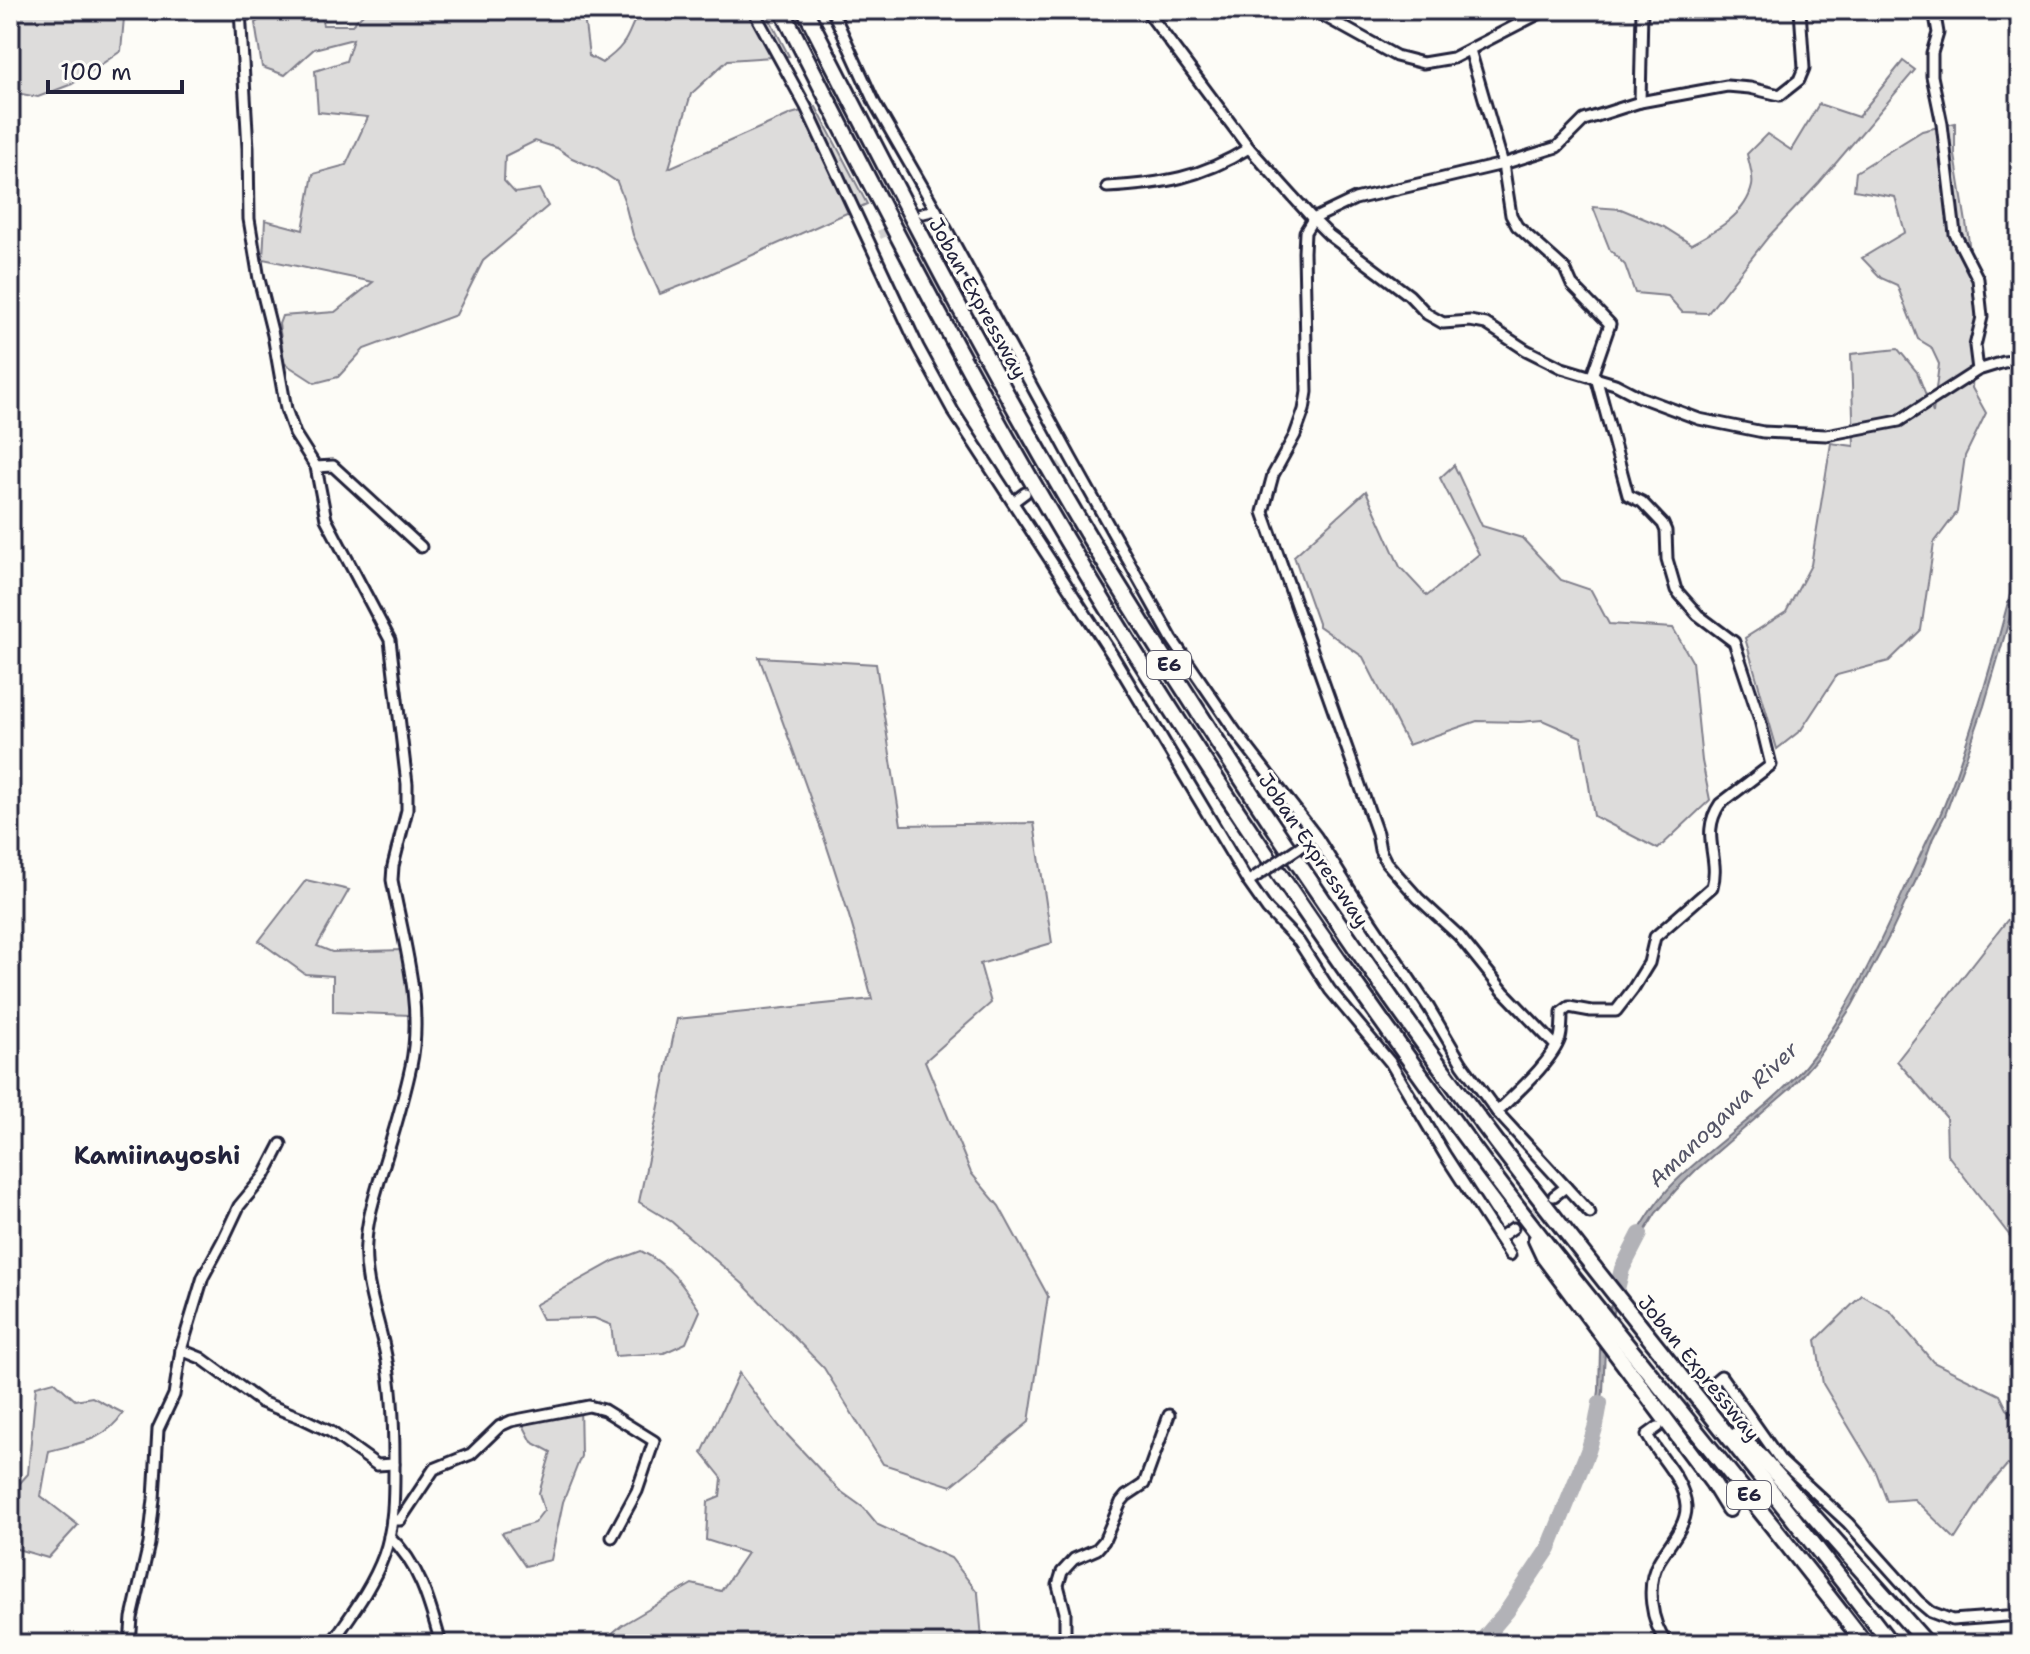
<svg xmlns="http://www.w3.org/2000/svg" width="2030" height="1654" font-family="'Shantell Sans',sans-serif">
<rect width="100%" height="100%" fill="#fdfcf7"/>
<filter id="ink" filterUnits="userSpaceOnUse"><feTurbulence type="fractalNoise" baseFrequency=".0125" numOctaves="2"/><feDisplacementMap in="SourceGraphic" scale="16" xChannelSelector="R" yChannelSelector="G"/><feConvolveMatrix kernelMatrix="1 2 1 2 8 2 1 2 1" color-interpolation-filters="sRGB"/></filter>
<g filter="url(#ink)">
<g fill="#dddcdb" stroke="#807f8b" stroke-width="2">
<polygon points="10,10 188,10 124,18 121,51 72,84 38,97 10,92"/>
<path d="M275,10H319L323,25H352L367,10H580L584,16L589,56L602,63C609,58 617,52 622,45C635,29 630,10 656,10L667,21L700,10H765L789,56L728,60L691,94L669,168L791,114L816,107L867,204L699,279L660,294L633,235L624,200L617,182L597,169L572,158L557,148L535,141L505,156L504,181L515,193L539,189L548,206L483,261L456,315L364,349L338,377L315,383L284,363L279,324L282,316L335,312L373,282L263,259L265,220L303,230L313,174L346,165L368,117L318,112L315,71L346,61L353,39L314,49L285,75L262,67L255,23Z"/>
<path d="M1903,61L1915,70L1819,183L1769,236L1708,313L1682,312L1668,296L1635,293L1625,265L1610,250L1593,207L1621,209L1664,227L1691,244C1715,231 1746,215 1752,186C1754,177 1749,163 1747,154L1767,134L1791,150L1819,104L1858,117Z"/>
<polygon points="1955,123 1955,155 1968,235 1976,310 1972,388 1986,413 1965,456 1957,512 1934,543 1921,630 1889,661 1837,675 1801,730 1777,749 1745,638 1786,612 1811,565 1831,443 1854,446 1851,354 1898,349 1917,372 1933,413 1939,364 1931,347 1918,339 1897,285 1881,278 1862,258 1905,232 1895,197 1854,190 1856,172 1922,131"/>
<polygon points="1454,465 1482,526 1522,538 1561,580 1591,590 1609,624 1673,628 1692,661 1702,761 1710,800 1658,849 1594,816 1581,737 1542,720 1520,722 1477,721 1408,745 1363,657 1319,626 1294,556 1366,491 1400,567 1427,596 1479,554 1440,478"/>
<path d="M759,657L876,664L901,825L1034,823L1052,943L980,964L991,1003L925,1061L971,1173L999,1206L1048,1296L1029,1422L951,1486L883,1464L824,1368L743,1284L672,1222L639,1202L677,1019L872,999C843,882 800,769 759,657Z"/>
<polygon points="306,880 349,890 317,946 332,952 403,950 408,978 410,1015 333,1012 333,976 305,974 259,941"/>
<polygon points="2020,904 2020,984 2013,992 2020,999 2020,1249 1947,1154 1946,1117 1897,1061"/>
<path d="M641,1251C671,1266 682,1284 700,1311L686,1343L664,1353L615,1356L611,1325L594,1318L542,1319L535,1305L614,1261Z"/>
<polygon points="1862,1295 1891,1312 1933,1362 2000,1395 2007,1409 2020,1419 2020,1469 2007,1465 1989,1486 1955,1539 1914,1499 1887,1501 1876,1472 1823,1384 1816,1340"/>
<polygon points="739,1373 780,1427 839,1490 864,1508 878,1525 951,1558 978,1593 982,1639 980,1644 599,1644 622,1625 692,1584 721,1591 747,1553 706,1540 708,1502 720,1497 722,1478 702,1453"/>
<path d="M54,1381L75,1400L92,1397L123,1413C105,1441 79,1443 49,1451L41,1496L78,1525L48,1558L10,1547V1494L28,1474L36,1386Z"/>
<polygon points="580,1401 581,1456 563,1502 551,1560 525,1566 502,1533 534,1523 544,1510 539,1493 551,1452 532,1442 520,1419"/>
</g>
<g fill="#b2b2b7" stroke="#787885" stroke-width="2">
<path d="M2020,553V577L2013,607L1984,706L1968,752L1945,815L1933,838L1924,863L1891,933L1852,1006L1817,1058L1791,1088L1696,1170L1676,1190L1656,1213L1633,1251L1629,1248C1642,1225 1655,1202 1674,1183C1715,1142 1767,1111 1805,1066C1848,1014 1878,947 1906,886C1917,862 1928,838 1940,815C1952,789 1960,761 1969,735C1989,675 2006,614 2020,553Z"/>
<polygon points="1620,1268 1624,1270 1605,1350 1603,1392 1598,1425 1594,1423 1599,1391 1600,1349"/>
</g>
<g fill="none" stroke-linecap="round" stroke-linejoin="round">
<g stroke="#b2b2b7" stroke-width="16">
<polyline points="1617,1289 1622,1269 1640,1234"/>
<polyline points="1479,1644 1507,1611 1549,1548 1588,1451 1596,1425 1600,1403"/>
</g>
<g stroke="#d1d0d1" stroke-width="9" stroke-dasharray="9 4.5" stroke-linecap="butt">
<polyline points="879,235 916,217"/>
<polyline points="1033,487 1065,462"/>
<polyline points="1513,1228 1548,1201"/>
<polyline points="1664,1422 1699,1394"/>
</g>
<g stroke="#22223b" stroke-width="15">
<g id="minor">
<path d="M240,10L248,148L249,219L259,279L273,335L286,409L295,434L316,467L326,519L390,640L407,784V810L393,866L392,880C403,939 424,1005 411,1066C403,1104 391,1141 380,1178C374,1199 367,1220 366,1243C363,1281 379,1319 386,1356C393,1391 394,1424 394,1459C394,1492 395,1524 384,1555C372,1588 350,1616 331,1644"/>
<polyline points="753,10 806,107 918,347 953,411 1113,656 1248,882 1267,909 1299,942 1330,990 1390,1062 1445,1155 1510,1255"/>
<polyline points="832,10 874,102 936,210 1071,458 1172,639 1235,731 1316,836 1350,890 1429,1008 1462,1064 1497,1112 1590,1213"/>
<polyline points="1146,10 1249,148 1313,219 1329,235 1409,295 1427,314 1443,323 1470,321 1486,324 1526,350 1562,368 1615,384 1640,397 1699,419 1763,432 1826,435 1899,421 1978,370 2004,362 2020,360"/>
<polyline points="1313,10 1396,56 1423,63 1453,58 1546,10"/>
<polyline points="1934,10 1938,33 1932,53 1932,76 1942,124 1955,234 1978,279 1982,317 1975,346 1978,370"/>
<polyline points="1470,50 1503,164 1511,215 1517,226 1565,269 1572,285 1610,324 1592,376"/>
<polyline points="1640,102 1727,86 1750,88 1780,95 1799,80 1804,68 1800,10"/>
<path d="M1107,187C1162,184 1201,178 1249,148"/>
<polyline points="923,213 936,210"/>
<polyline points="316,467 333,466 421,547"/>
<polyline points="1013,502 1025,493"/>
<polyline points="1556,1046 1504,992 1459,936 1418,898 1386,862 1380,850 1377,833 1263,512 1273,475 1295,435 1304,410 1307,392 1304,252 1305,232 1313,219 1355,199 1503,164 1557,147 1584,120 1640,102 1642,10"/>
<path d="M1497,1112C1515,1094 1552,1062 1560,1038C1562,1030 1562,1021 1562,1012L1569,1007L1591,1011H1616L1633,989L1649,963L1655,937L1712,887C1721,857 1699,835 1720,804L1771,765L1760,720L1734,642L1698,615L1676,590L1667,559L1666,531L1663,524L1642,502L1628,495L1596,377"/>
<polyline points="1554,1196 1566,1187"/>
<polyline points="1499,1238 1513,1228"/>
<polyline points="181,1350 201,1358 261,1402 302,1418 331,1432 377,1465 394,1464"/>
<polyline points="1707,1388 1721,1376 1781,1461 1848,1523 1918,1601 1931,1612 1952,1620 2020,1615"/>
<path d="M1658,1427L1647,1435C1659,1457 1684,1479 1686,1506C1687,1526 1668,1545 1659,1561C1645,1585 1651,1622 1667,1644"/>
<polyline points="392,1520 400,1520 434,1469 471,1454 500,1426 511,1421 589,1406 604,1410 654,1441 637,1491 612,1537"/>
<path d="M389,1536C420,1565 430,1604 441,1644"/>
<polyline points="130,1644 132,1618 149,1544 154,1499 158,1429 174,1395 181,1350 203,1277 223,1240 239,1206 265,1175 281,1144"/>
<polyline points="1065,1644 1065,1612 1058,1585 1062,1572 1074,1559 1097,1549 1104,1541 1121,1502 1126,1496 1144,1484 1169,1415"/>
</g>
</g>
<g stroke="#22223b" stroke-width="20">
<g id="highway">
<path d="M782,10C849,142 916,274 988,404C1106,616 1240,822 1381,1020C1436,1097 1492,1176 1551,1250C1655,1382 1763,1511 1865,1644"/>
<path d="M805,10C904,204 1003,398 1117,583C1205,726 1298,866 1395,1004C1551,1224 1727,1429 1891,1644"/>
<polyline points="1536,1240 1544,1257 1713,1483 1729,1509"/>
<polyline points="1737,1435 1761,1457 1927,1644"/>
</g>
</g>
<use href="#minor" stroke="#fdfcf7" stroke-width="9"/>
<use href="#highway" stroke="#fdfcf7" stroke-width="14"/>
<g stroke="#22223b" stroke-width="15" stroke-linecap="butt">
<polyline id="minor-bridge" points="1252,879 1310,840"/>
</g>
<use href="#minor-bridge" stroke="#fdfcf7" stroke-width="9"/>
</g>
</g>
<g text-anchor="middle" stroke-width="6" stroke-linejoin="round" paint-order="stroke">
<g fill="#fdfcf7" stroke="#646373" stroke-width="2">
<rect x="1147" y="651" width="44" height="28" rx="6"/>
<rect x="1727" y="1481" width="44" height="28" rx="6"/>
</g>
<g font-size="18" font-weight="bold" fill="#22223b">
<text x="1169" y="671">E6</text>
<text x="1749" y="1501">E6</text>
</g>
<g font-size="20" fill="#22223b" stroke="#fdfcf7">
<text transform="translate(978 298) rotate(61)" y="7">Joban Expressway</text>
<text transform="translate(1314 850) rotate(56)" y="7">Joban Expressway</text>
<text transform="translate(1699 1368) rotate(51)" y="7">Joban Expressway</text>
</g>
<g font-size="22" font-style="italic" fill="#545466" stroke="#fdfcf7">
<text transform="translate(1723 1114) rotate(-44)" y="8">Amanogawa River</text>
</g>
<g font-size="24" font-weight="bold" fill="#22223b" stroke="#fdfcf7">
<text x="157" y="1164">Kamiinayoshi</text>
</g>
</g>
<rect width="2030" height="1654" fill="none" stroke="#fdfcf7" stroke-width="40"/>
<rect x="20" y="20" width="1990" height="1614" fill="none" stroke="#22223b" stroke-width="3" filter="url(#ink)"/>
<path d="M48 80v12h134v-12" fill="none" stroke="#22223b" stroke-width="4"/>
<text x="60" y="80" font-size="24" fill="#22223b" stroke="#fdfcf7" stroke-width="6" paint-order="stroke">100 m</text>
</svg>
